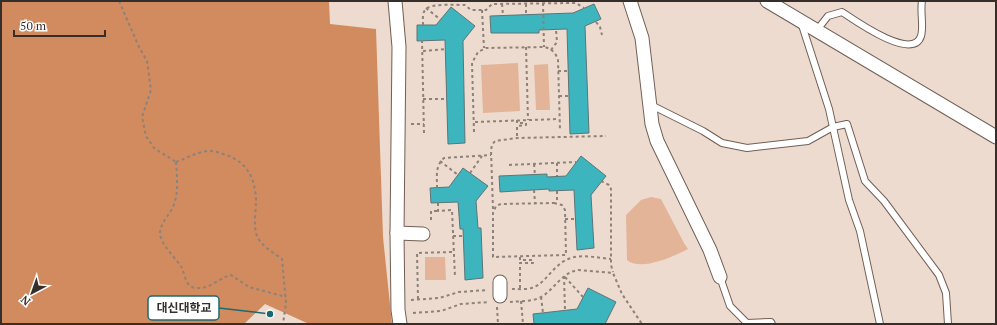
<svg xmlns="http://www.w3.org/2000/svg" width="997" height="325" font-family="'PT Serif','Noto Sans KR',serif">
<rect width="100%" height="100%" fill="#eedbcf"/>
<g fill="#e3b498">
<polygon points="518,63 520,111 483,113 481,65"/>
<polygon points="548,64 550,110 536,110 534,65"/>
<path d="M651,197L661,199L684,243L688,249C675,256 640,272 627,260L626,215L641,200Z"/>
<polygon points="425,257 445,257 446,280 425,280"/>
</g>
<polygon fill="#d28b5e" points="1,1 329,1 330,24 376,29 383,237 392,324 309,324 265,304 244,324 1,324"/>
<g fill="#3cb5bf" stroke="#5e7476">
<polygon points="594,4 601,19 585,26 589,133 570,134 567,29 539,30 539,33 491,33 490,16 573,13"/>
<polygon points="451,7 475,26 463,41 465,143 448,144 445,40 417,41 417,25 436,25"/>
<polygon points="581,156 606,176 591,195 594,248 577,250 574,190 549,191 549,189 500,192 499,176 547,174 547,177 566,176"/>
<polygon points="463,168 488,186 476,201 478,228 481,228 483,278 465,280 463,229 460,229 458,202 431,203 430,188 449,187"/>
<polygon points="588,288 616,302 605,324 534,324 533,314 577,309"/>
</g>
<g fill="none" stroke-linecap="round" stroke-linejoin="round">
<g stroke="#705f56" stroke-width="8">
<g id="service">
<polyline points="801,22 829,109 849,200 860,231 880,324"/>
<path d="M817,30L828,16L842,12C854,20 913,62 921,36C924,27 920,11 922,1"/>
<polyline points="651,105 703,131 722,143 747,148 808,141 833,127 847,124 865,181 884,201 939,275 946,293 948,324"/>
<polyline points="720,277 730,306 747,323 771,322 772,324"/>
</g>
</g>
<g stroke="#705f56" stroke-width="15">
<g id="minor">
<polyline points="395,1 399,47 397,233 398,310 400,324"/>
<polyline points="630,1 642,38 652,124 657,141 710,250 720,277"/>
<polyline points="767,1 996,137"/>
<polyline points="397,233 423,234"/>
<polyline points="500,282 500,296"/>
</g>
</g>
<g stroke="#8e8179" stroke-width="2" stroke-dasharray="3 3" stroke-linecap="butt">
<polyline points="119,1 139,47 147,61 151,90 142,117 146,136 154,148 176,162"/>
<polyline points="543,3 544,47"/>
<polyline points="502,4 503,15"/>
<polyline points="526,4 526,15"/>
<polyline points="426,8 441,20"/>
<polyline points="482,10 484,48"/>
<polyline points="596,22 600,27 602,35"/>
<path d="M423,25C423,20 422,14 425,10C429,3 457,5 465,5L471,10H486L492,4L572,3H576L584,8"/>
<polyline points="422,40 424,134"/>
<polyline points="526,47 528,120"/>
<polyline points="551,50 557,42 556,30"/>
<polyline points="423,51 446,49"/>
<polyline points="558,71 568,71"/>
<polyline points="559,96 569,96"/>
<polyline points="423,99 447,99"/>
<polyline points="517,120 517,123 526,123 526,125 517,126 517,138"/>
<polyline points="475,122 559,119"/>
<polyline points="411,124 424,124"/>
<path d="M474,132L472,63L478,52L486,48L544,47C551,48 556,53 558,60L560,130"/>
<polyline points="440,161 458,175"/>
<path d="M176,162C187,158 197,152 208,151C213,151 218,152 223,154C246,161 255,176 256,200C256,211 253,225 257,236C261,246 274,253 282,259L286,303L283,324"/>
<path d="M176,162C177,177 179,193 173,207C169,215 161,223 160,232C159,243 176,258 182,268C184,273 185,280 189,285C191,287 194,288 197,288C210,289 219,278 231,275L249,287L286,297"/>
<polyline points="557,163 557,176"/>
<polyline points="534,164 535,175"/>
<polyline points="509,165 576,162"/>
<polyline points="470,173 482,156"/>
<polyline points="601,181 609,185 611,189 611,265 613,272"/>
<path d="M437,188C437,176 435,166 444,158L491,155"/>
<polyline points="534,190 535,203"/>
<polyline points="557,191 557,203"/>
<polyline points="438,203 438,211 452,210 455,277"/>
<polygon points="554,203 562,205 565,210 566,255 493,257 493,213 496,206 501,204"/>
<polyline points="493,209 491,150 492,145 495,141 517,138 606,136"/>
<polyline points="565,219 575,219"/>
<polyline points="431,220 431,211 438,211"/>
<polyline points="453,236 463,236"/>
<polyline points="520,257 520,260 533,260 533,263 520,263 520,288"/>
<polyline points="564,276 565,310"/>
<polyline points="565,277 583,297"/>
<path d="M512,289C519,289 528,290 534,287C546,283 554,263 571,258C583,254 599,258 611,259"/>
<polyline points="541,297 543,313"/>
<polyline points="418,299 417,253 453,252"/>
<polyline points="411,300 439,298 459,292 488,290"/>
<polyline points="521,301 523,324"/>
<path d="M510,302C520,301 532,302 541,297C555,289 561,273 578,270L613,273L622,294L642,324"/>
<polyline points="497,307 498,324"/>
<polyline points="413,313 441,311 461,304 489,302"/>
</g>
<use href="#service" stroke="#fff" stroke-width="6"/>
<use href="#minor" stroke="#fff" stroke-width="13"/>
</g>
<path fill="none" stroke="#1c696f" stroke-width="1.5" d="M270 314L219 308"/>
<circle fill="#1c696f" stroke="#fff" stroke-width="1.5" cx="270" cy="314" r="4"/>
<rect fill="#fff" stroke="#1c696f" stroke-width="1.5" x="148" y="296" width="71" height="24" rx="4"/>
<g font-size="12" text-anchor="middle" font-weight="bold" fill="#352e2a">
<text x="184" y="312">대신대학교</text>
</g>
<rect width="997" height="325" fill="none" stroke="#352e2a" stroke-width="4"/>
<g transform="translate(32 293) rotate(221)" stroke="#ffffff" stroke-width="3" paint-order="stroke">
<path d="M0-3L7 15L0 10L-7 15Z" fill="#352e2a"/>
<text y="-6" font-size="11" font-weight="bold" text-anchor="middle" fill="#352e2a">N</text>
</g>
<path d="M14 30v6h91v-6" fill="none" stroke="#352e2a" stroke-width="2"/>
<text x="20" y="30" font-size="12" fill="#352e2a" stroke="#ffffff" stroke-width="3" paint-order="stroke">50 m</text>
</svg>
